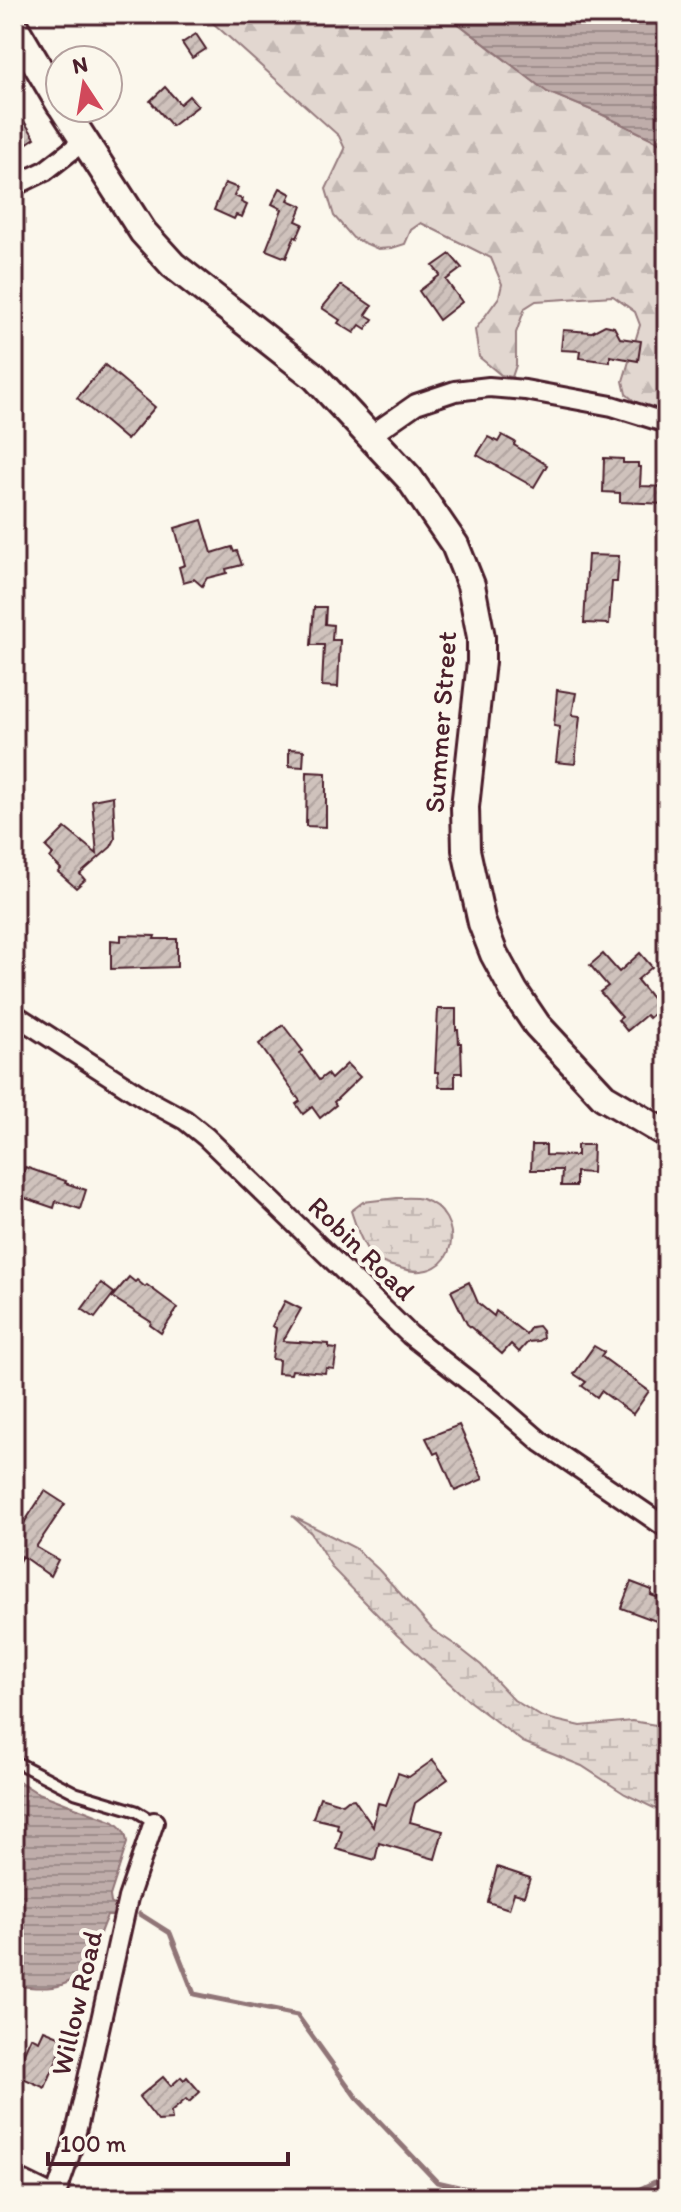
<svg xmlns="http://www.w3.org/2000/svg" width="681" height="2212" font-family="Itim,sans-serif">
<defs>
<pattern id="forest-firs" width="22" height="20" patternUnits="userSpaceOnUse" patternTransform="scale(2)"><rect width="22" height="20" fill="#e2d7d0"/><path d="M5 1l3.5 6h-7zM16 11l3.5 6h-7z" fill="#c3b8b3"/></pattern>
<pattern id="wetland-marsh" width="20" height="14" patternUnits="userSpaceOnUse" patternTransform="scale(2)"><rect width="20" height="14" fill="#e2d7d0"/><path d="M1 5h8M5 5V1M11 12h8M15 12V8" fill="none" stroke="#c3b8b3"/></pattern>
<pattern id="water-rules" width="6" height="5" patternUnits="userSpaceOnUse" patternTransform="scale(2)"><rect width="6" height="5" fill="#bfadaa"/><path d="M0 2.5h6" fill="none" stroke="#9d8c8b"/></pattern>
<pattern id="building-hatch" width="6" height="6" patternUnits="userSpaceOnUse" patternTransform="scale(2)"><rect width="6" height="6" fill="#cfc2bc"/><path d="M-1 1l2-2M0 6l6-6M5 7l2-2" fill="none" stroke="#b3a6a2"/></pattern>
</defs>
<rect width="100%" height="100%" fill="#fbf7ec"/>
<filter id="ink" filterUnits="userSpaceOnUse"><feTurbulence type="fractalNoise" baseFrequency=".0125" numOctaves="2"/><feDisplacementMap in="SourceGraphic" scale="16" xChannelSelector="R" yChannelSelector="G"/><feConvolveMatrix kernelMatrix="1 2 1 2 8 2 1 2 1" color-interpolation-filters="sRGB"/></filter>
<g filter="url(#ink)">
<polygon fill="url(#forest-firs)" stroke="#967b7e" stroke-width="2" points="203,14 446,14 547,92 601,114 667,146 667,411 661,414 646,411 626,394 623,381 640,325 635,312 613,296 536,301 525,308 516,333 516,365 512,377 501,375 479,357 475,330 499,297 502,284 491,258 421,223 411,230 405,244 392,248 378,249 353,238 334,216 326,189 345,149 339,136"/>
<g fill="url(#wetland-marsh)" stroke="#967b7e" stroke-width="2">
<path d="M397,1198C405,1198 415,1197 422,1199C468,1213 459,1287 400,1268C391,1266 378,1262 372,1256C361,1243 356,1226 351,1211L363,1202Z"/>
<polygon points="292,1516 355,1548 378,1569 433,1630 457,1646 481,1665 514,1700 542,1717 581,1726 632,1721 656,1725 667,1730 667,1810 660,1811 625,1794 582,1766 523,1742 469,1701 397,1635 333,1569 311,1533"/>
</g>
<g fill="url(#water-rules)" stroke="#907477" stroke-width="2">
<polygon points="446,14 667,14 667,146 601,114 547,92"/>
<path d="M14,1778L36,1792L114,1822C122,1828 126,1832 127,1843L110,1896L111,1903L117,1907L115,1916H107C101,1928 98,1940 93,1952C78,1990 50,1991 14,1985Z"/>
</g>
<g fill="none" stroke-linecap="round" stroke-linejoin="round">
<g stroke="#907477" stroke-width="5">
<polyline points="140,1914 170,1933 194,1994 297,2015 356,2097 437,2182 506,2198"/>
<polyline points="622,2198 667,2176"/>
</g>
</g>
<g fill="url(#building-hatch)" stroke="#4a1f2b" stroke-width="2">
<polygon points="196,34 206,49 192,58 182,43"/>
<polygon points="165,87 180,104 189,96 198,106 172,126 150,101"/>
<polygon points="14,106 35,138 14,152"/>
<polygon points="225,183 238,188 234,196 242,199 241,202 247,205 242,217 236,215 234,219 214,210"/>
<polygon points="280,188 291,194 288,200 302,206 296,221 303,224 297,238 295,236 286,258 266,250 282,209 272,204"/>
<polygon points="450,254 462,268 446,280 462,302 439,320 419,291 440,275 433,266"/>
<polygon points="341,285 372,306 366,315 373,319 366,329 360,325 354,333 338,323 340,320 322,308"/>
<polygon points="605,325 614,327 620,338 641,341 638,361 610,356 610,362 579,358 580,351 561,350 563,330 592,332"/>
<polygon points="105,365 155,407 127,440 77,398"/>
<polygon points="502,435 515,442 514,445 547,465 534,487 477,455 488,437 498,442"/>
<polygon points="604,458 623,459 623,463 638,463 638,467 641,467 640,486 667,487 667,504 620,502 620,493 603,492"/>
<polygon points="202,520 212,553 232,547 234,552 237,551 242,565 226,569 227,573 207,578 202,586 194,579 183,582 179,567 185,565 175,528"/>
<polygon points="588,555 619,556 617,582 612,582 609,624 584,623"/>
<polygon points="314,607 326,607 325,624 333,625 332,640 340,640 338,687 322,686 324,645 311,645"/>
<polygon points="557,690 576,693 572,715 580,716 575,764 556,762 560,727 554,726"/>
<polygon points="289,749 304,750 303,767 289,766"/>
<polygon points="307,772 326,773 326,827 306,826"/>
<polygon points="113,796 115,839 111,847 80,874 85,880 76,888 58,872 61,869 50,858 53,854 46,847 65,828 97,854 92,800"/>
<polygon points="121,935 155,936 154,939 177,939 177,967 111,969 111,940 121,941"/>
<polygon points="640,953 652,967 637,980 660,1008 649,1018 646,1015 627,1031 618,1020 622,1017 600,992 608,986 590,965 603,954 619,972"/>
<polygon points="438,1009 456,1009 456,1030 458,1030 459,1043 461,1043 462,1073 455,1073 455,1087 439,1087 438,1072 435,1072"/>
<polygon points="283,1025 303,1051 300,1053 319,1080 327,1074 331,1079 347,1064 360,1077 334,1102 336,1105 320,1118 312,1107 303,1114 296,1104 300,1101 259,1044"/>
<polygon points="532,1145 546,1145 546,1155 577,1156 577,1145 593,1145 592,1173 576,1172 576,1186 561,1186 562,1170 531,1170"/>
<polygon points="25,1167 66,1181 65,1183 86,1190 80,1209 56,1201 54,1208 16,1195"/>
<polygon points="129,1277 135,1282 137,1280 145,1287 147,1285 178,1308 161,1333 150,1325 151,1322 112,1297"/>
<polygon points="469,1282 478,1303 494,1316 496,1311 526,1334 531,1327 538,1326 542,1331 543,1338 538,1341 528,1342 519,1352 511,1344 502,1354 467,1324 451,1291"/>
<polygon points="101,1283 114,1293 95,1318 82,1309"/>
<polygon points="285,1301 301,1309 283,1341 329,1344 329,1348 337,1349 334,1369 326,1368 325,1373 292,1370 291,1374 278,1373 279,1360 272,1359 276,1328 272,1326"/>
<polygon points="594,1346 604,1352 601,1356 649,1391 633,1414 601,1391 597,1397 582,1386 586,1382 574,1374"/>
<polygon points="459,1425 483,1479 455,1491 438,1452 434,1454 426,1438"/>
<polygon points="45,1491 65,1504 36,1547 58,1560 50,1576 22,1556 14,1570 14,1538"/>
<polygon points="631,1582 652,1590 651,1595 667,1601 667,1625 621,1608"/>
<polygon points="433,1760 448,1779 415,1803 410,1822 443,1831 435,1859 379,1843 375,1860 336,1849 342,1831 337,1829 338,1824 313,1818 320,1797 343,1804 348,1800 354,1799 373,1827 378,1803 386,1805 398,1773 409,1777"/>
<polygon points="497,1867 530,1878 524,1896 514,1893 509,1909 488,1902"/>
<polygon points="44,2030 66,2039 45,2088 14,2074 14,2053 22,2057 31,2037 39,2041"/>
<polygon points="163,2077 171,2086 181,2077 184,2080 187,2077 200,2092 189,2102 186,2099 171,2112 172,2120 158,2121 139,2097"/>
</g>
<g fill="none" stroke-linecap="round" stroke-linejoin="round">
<g stroke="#4a1f2b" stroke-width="15">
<polyline id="lane" points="14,1761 76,1793 136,1811 154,1822"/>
</g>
<g stroke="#4a1f2b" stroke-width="24">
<g id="street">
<polyline points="14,186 45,171 85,140"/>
<polyline points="370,436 416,404 455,391 489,387 525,390 612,406 667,423"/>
<polyline points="14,1014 146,1099 185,1120 206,1137 410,1335 489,1397 541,1442 667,1528"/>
<polyline points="14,2177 57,2198"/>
<polyline points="55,2197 69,2157 78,2124 128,1898 154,1822"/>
</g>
</g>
<g stroke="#4a1f2b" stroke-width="32">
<g id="secondary">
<polyline points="14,26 60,104"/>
<polyline points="63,108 143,232 173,265 315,377 409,478 455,545 471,585 481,637 481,662 465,807 466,850 482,923 494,954 514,991 537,1025 604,1097 667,1134"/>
</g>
</g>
<use href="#lane" stroke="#fbf7ec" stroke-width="9"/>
<use href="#street" stroke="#fbf7ec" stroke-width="18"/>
<use href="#secondary" stroke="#fbf7ec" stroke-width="26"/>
</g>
</g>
<g text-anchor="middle" stroke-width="8" stroke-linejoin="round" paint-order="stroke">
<g font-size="28" fill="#4a1f2b" stroke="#fbf7ec">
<text transform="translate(440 722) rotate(-86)" y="10">Summer Street</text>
<text transform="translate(362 1248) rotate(44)" y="10">Robin Road</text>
<text transform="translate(76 2003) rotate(-77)" y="10">Willow Road</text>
</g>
</g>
<rect width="681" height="2212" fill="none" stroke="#fbf7ec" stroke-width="48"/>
<rect x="24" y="24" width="633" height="2164" fill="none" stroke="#4a1f2b" stroke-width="3" filter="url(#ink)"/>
<g transform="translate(84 84) rotate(348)"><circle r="38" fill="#fbf7ec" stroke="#b4a19f" stroke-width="2"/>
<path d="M0-6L14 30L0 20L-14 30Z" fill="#d1495b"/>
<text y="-12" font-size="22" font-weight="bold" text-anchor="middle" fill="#4a1f2b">N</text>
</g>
<path d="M48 2152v12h240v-12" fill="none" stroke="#4a1f2b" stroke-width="4"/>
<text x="60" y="2152" font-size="24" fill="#4a1f2b" stroke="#fbf7ec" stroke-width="6" paint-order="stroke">100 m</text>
</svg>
